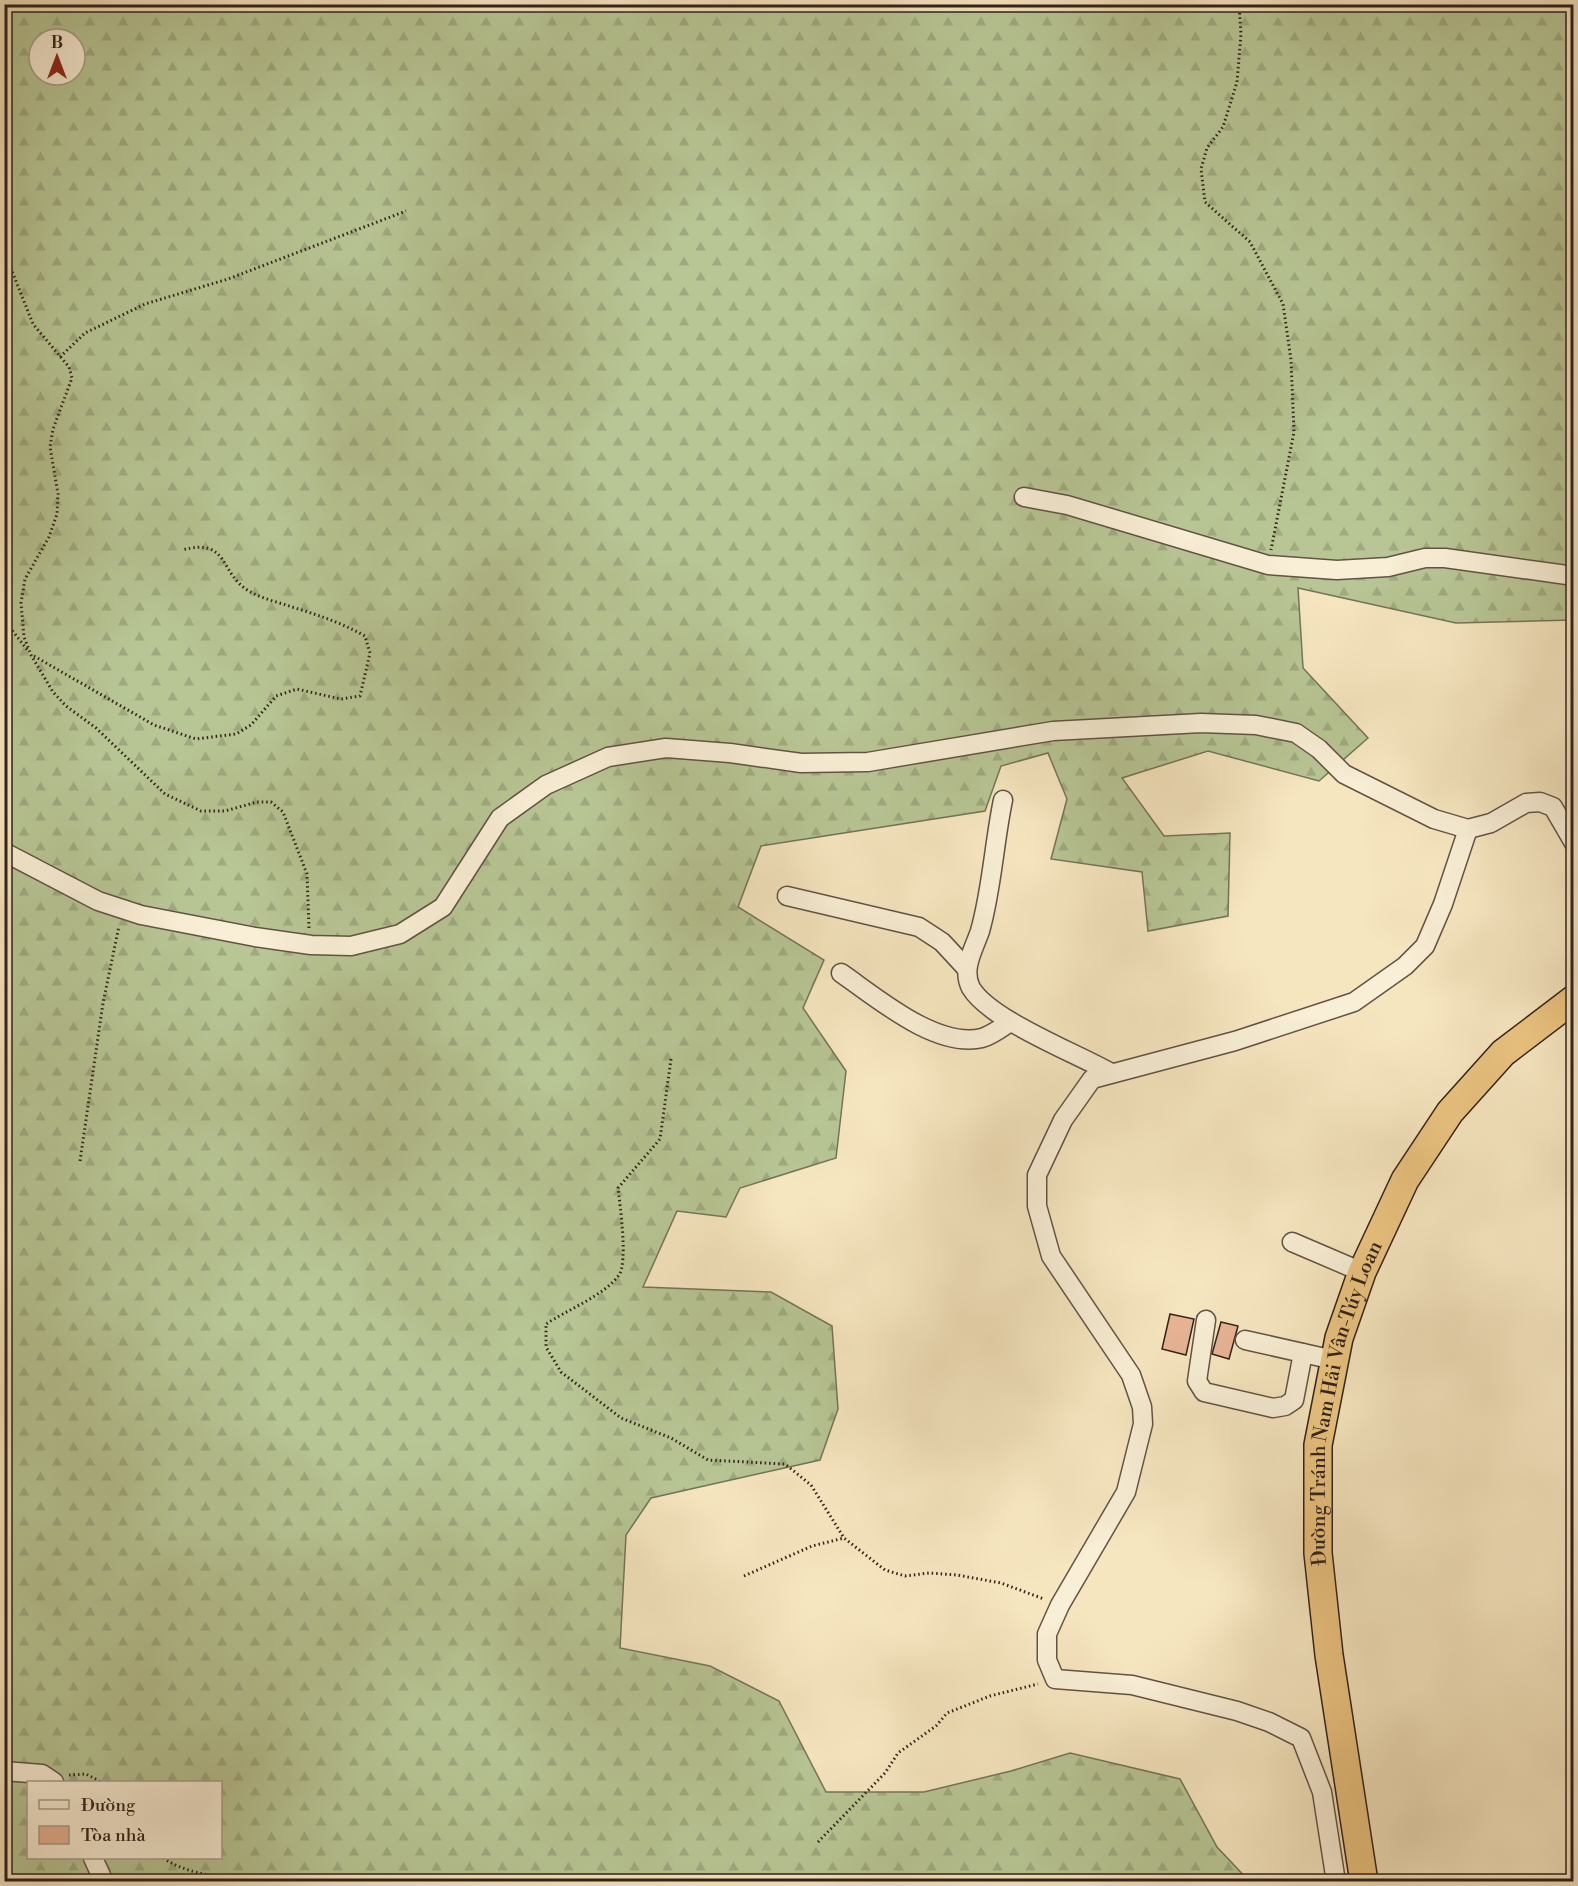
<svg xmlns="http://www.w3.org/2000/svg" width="1578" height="1886" font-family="'Libre Bodoni',serif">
<defs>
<pattern id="forest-firs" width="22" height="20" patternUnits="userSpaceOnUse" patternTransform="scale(1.5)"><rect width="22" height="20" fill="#b8c695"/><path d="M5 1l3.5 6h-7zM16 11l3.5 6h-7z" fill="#9faa80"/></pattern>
</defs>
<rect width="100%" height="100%" fill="#f6e6c0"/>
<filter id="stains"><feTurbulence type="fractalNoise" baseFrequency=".00333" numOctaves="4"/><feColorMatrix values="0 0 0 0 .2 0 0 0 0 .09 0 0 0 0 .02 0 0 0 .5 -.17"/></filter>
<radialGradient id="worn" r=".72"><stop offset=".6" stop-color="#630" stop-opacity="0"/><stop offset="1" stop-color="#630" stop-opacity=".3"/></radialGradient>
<path fill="url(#forest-firs)" stroke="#747458" stroke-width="1.5" fill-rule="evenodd" d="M5,5H1573V620L1456,623L1298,588L1303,668L1368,738L1319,781L1208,751L1122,778L1164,836L1230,833L1228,916L1148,931L1142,872L1051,859L1067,799L1048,753L1001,766L985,811L761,846L738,907L824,960L803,1008L846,1071L836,1158L740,1188L726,1217L677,1211L643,1287L771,1292L832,1326L838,1409L820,1460L651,1498L626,1535L620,1648L710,1666L779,1701L826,1792H924L1011,1771L1070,1753L1180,1779L1217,1847L1249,1881L5,1882ZM39,39H75V75H39ZM28,1782H220V1858H28Z"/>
<g fill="#e8b496" stroke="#31221a" stroke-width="1.5">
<polygon points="1170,1314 1194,1319 1186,1355 1162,1349"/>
<polygon points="1221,1322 1238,1326 1229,1359 1212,1354"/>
</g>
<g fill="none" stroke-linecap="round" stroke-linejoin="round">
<g stroke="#625344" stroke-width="21">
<g id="minor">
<polyline points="1024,497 1067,505 1268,565 1337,570 1388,567 1425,558 1445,558 1574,576"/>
<path d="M1003,800C994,843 992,889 980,931C974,949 961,969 971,988C990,1020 1076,1053 1111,1073"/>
<polyline points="4,852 98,901 141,915 255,937 311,945 351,946 400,934 443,907 500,818 546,785 608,757 666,748 730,753 801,763 868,762 1053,731 1201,723 1256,725 1296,733 1319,749 1344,774 1434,819 1468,829 1491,823 1526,803 1540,802 1553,807 1574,843"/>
<polyline points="787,896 919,927 942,942 967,969"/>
<path d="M841,973C876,997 936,1049 982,1038C992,1035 1001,1028 1010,1022"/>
<polyline points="1292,1242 1362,1272"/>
<polyline points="1206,1320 1197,1381 1204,1392 1273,1408 1285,1406 1294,1400 1303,1353"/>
<polyline points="1245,1340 1334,1360"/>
<polyline points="4,1771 42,1774 54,1782"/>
<polyline points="93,1858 104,1882"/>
<polyline points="1336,1882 1322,1792 1301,1738 1269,1722 1237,1711 1132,1685 1055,1679 1047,1660 1047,1634 1060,1605 1126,1492 1143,1424 1142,1407 1131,1375 1051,1256 1037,1206 1037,1175 1063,1120 1092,1079 1235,1041 1354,1002 1405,966 1425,946 1443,904 1468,829"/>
</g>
</g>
<g stroke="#31221a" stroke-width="30">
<g id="highway">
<path id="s1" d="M1364,1882L1329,1655L1318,1553V1445L1339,1338L1362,1272L1405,1180L1450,1112L1503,1053L1574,999"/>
</g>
</g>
<g stroke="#31221a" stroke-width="3" stroke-dasharray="1.5 3" stroke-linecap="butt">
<polyline points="1239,4 1241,34 1237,82 1223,127 1207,148 1201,169 1205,202 1250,242 1283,304 1291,360 1294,432 1271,550"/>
<polyline points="4,251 33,324 69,367 72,378 53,429 50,447 58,494 57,514 49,537 25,579 21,603 24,637 31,655 53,692 66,706 96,728 165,794 201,811 225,811 257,802 271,802 283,812 307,874 309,929"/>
<polyline points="60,357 85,333 145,304 228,279 406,211"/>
<polyline points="4,620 29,652"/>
<path d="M34,656L154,725L196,739L236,734L251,725L276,696L297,689L341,699L360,696L370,653L365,636C342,623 318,615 292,607C278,602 262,599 249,591C219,574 230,537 182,550"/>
<path d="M671,1059L660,1139L618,1188C620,1205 628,1262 619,1275C605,1295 567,1310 546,1324V1347L561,1372L621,1418L671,1438L708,1460L785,1464L811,1485L844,1538L885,1570L905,1576L929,1573L957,1575L1001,1583L1044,1599"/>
<polyline points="80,1161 103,1003 119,926"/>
<polyline points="744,1576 812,1546 844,1538"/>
<polyline points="69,1775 86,1774 101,1782"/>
<polyline points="818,1842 885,1773 898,1753 936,1726 947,1713 990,1696 1038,1684"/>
<path d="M163,1858C190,1876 218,1875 249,1882"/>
</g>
<use href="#minor" stroke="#f9efd6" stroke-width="18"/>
<use href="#highway" stroke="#ebc380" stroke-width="27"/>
</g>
<g text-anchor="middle" stroke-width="4.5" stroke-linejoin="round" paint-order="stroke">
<g font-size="20" fill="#31221a" stroke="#f9efd6">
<text dy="7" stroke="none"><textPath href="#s1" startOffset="486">Đường Tránh Nam Hải Vân-Túy Loan</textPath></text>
</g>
</g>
<rect width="1578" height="1886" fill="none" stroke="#f6e6c0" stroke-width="24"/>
<rect x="6" y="6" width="1566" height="1874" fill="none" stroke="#31221a" stroke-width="3"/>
<rect x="12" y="12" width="1554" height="1862" fill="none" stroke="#31221a" stroke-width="1.5"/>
<rect x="27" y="1781" width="195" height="78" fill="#f9efd6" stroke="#a99d8b" stroke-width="1.5"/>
<rect x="39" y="1800" width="30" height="9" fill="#f9efd6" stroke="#a99d8b" stroke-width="1.5"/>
<text x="81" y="1811" font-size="18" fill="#31221a">Đường</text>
<rect x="39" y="1826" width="30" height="18" fill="#e8b496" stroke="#a99d8b" stroke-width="1.5"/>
<text x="81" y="1841" font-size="18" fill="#31221a">Tòa nhà</text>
<g transform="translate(57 57)"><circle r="28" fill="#f9efd6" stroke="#a99d8b" stroke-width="1.5"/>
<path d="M0-4.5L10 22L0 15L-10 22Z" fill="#8f2418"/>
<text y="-9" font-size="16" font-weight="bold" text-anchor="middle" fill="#31221a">B</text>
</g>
<rect width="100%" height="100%" filter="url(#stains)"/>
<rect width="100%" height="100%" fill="url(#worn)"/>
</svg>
